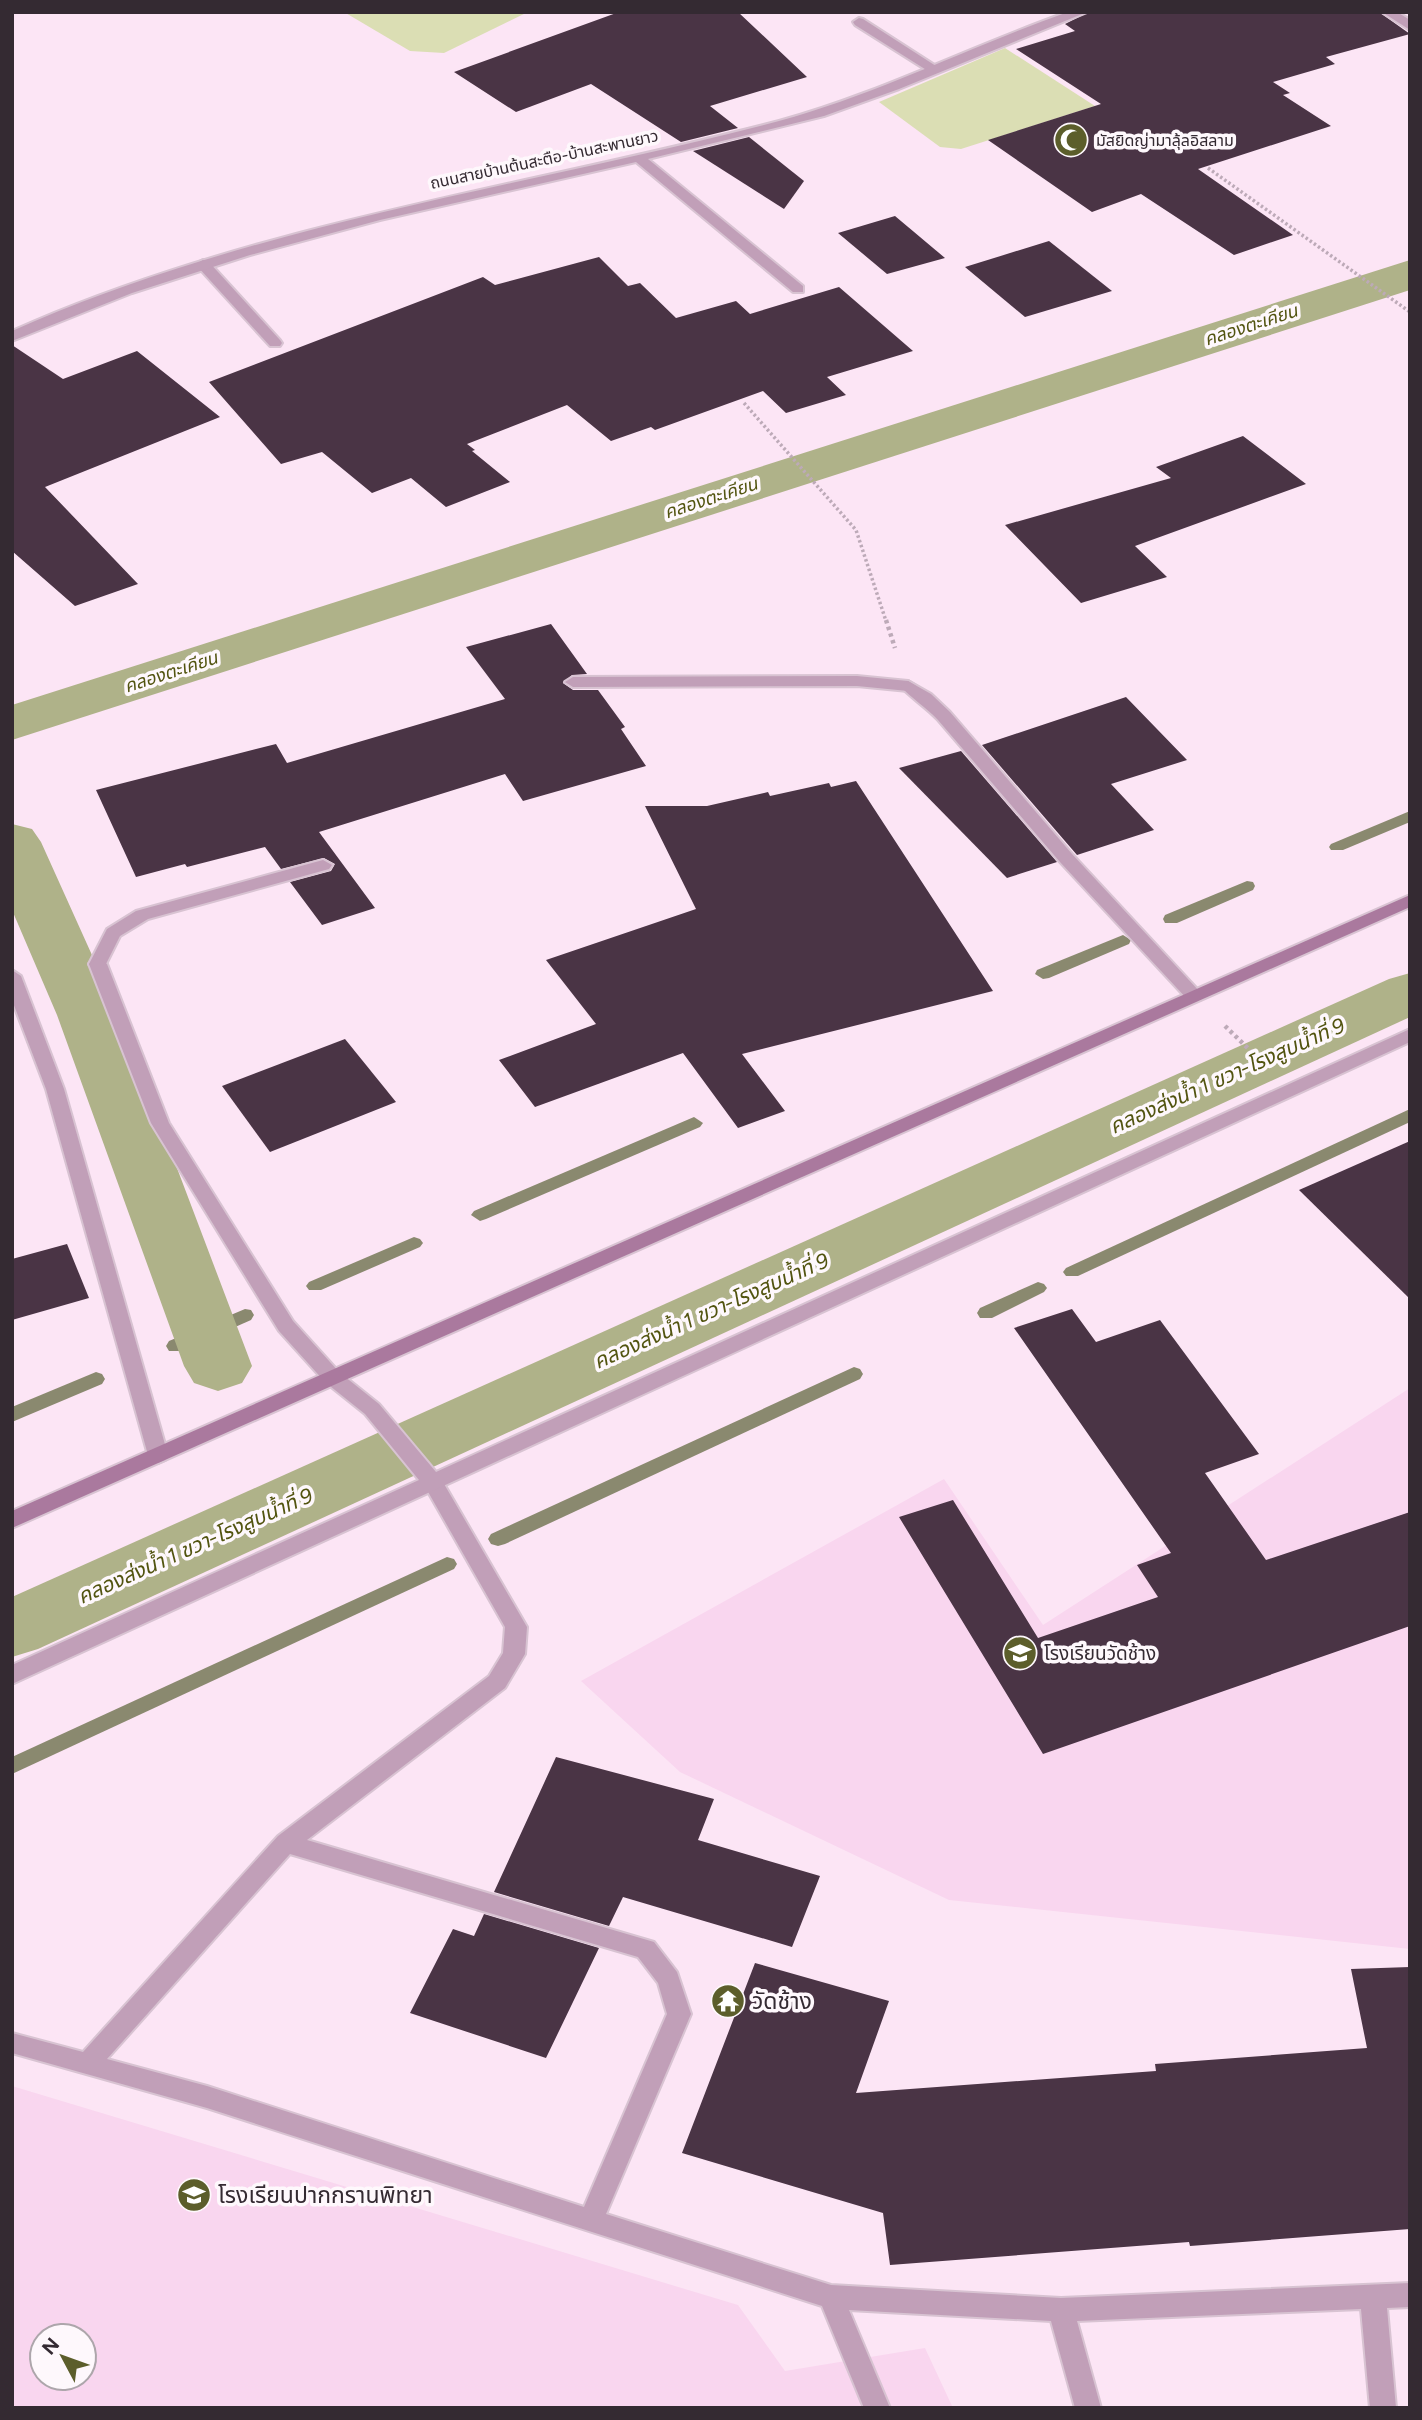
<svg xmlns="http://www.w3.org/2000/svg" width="1422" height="2420" font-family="Figtree,'Noto Sans Thai',sans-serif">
<rect width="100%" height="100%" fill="#fce5f5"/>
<g fill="#f9d6ef" fill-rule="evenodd">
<polygon points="1410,1388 1410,1949 949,1900 680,1772 581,1681 944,1479 1043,1625"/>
<path d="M12,2086L738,2305L785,2371L925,2348L953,2408H12ZM42,2336H84V2378H42Z"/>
</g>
<g fill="#dbdeb4">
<polygon points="344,12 528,12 444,53 410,51"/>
<polygon points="1005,48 1095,106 961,149 940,147 879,102"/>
</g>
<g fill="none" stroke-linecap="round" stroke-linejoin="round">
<g fill="#8a896f" fill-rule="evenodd">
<polygon points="1410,811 1410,822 1343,850 1331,850 1329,847 1331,844"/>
<polygon points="1247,881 1253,882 1255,886 1253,890 1177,923 1165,923 1163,919 1165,915"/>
<polygon points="1123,935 1131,940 1129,944 1049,978 1043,979 1035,974 1037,970"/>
<polygon points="1410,1109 1410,1122 1078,1276 1066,1276 1063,1272 1066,1268"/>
<polygon points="694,1117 703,1123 700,1127 486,1219 480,1221 471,1215 474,1211"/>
<polygon points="414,1237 420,1239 423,1243 420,1247 321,1290 309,1290 306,1286 309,1282"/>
<polygon points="1038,1282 1044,1284 1047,1288 1044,1292 992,1318 980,1318 977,1313 980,1308"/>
<polygon points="245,1309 251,1310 254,1315 251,1320 181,1351 169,1351 166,1346 169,1341"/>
<polygon points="854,1367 860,1369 863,1374 860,1379 505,1544 498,1546 491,1544 488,1539 491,1534"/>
<polygon points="96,1372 102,1374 105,1379 102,1384 12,1422 12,1407"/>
<polygon points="447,1557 454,1559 457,1564 454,1569 12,1774 12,1757"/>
</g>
<g fill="#afb289" fill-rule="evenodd">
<polygon points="1410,260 1410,290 12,740 12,705"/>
<polygon points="12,824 32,829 41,842 119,1015 252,1366 242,1383 218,1391 194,1383 184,1366 57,1015 12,910"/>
<polygon points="1410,973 1410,1017 38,1649 12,1657 12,1597 1389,979"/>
</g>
</g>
<g fill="#4a3445">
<polygon points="619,12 738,12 807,77 710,106 738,128 681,142 591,84 516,112 454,72"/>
<polygon points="1089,12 1379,12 1410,34 1326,57 1335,64 1273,82 1290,93 1283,95 1331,126 1198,169 1293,235 1234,255 1141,194 1092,212 988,140 1101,104 1016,49 1075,31 1065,24"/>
<polygon points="749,137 804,181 784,209 693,151"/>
<polygon points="895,216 945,258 887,274 838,233"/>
<polygon points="1049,241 1112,291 1025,317 965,267"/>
<polygon points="599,257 628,286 640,283 676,318 736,301 750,314 839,287 913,351 827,377 846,395 786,413 763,391 655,430 651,427 611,441 567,405 467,444 475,450 472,451 510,482 446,507 411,478 372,493 322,452 281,464 209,382 483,277 495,285"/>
<polygon points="12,345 63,379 137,351 220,417 45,487 138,584 75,606 12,551"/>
<polygon points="1243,436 1306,484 1135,546 1167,577 1081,603 1005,525 1171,478 1156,467"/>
<polygon points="551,624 587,674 572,675 563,683 573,690 598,690 625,727 621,729 646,766 523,801 505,774 319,832 375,908 322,925 290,882 331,871 335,864 324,858 281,869 265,847 187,867 185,864 136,877 96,790 276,744 287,763 505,699 466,647"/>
<polygon points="1126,697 1187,760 1111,784 1154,830 1077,855 982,745"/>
<polygon points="961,751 1057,862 1007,878 899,768"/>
<polygon points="856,781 993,991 742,1054 785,1111 738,1128 683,1053 535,1107 499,1060 596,1024 546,960 696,909 645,806 707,806 768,792 770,796 829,783 831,787"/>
<polygon points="345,1039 396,1102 270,1152 222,1086"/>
<polygon points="1410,1141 1410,1299 1299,1190"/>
<polygon points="67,1244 89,1298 12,1320 12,1259"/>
<polygon points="1072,1309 1096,1342 1160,1320 1259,1454 1205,1473 1266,1560 1410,1512 1410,1626 1043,1754 899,1517 953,1500 1038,1638 1158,1597 1137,1565 1171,1553 1014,1328"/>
<polygon points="556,1757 714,1799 698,1840 820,1876 792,1947 623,1897 609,1926 494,1892"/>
<polygon points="484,1914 599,1948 546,2058 410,2013 453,1929 474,1936"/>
<polygon points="755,1963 889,2001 856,2093 1156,2071 1155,2064 1367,2048 1351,1969 1410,1967 1410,2229 1190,2246 1189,2242 890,2265 883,2213 682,2153"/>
</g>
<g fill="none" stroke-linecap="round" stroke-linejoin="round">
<g stroke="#d8c3d2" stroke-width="4">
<g id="service">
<polygon points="1382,12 1397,12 1410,20 1410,30"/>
<polygon points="859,18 863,19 939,68 933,72 928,71 855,25 853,22"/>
<polygon points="203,260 208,261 280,340 282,343 280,346 270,346 198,267 196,264"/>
<polygon points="857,676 908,681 916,686 908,691 857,686 573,687 565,682 573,677"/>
<polygon points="323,860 332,865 329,869 148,919 120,936 104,968 92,968 89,964 107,929 136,911"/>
<path d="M433,1475L440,1477L527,1627L525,1654L505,1688L307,1840L654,1942L677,1972L691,2014L606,2214L831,2285L1061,2298L1410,2283V2307L1387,2308L1396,2408H1370L1361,2309L1077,2321L1101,2408H1075L1051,2321L849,2310L890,2408H864L822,2306L207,2108L12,2053V2033L83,2052L278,1836L489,1676L503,1653L505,1627L423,1483L426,1477ZM290,1854L638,1957L658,1983L667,2014L584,2207L207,2086L107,2059Z"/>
</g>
</g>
<g stroke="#d8c3d2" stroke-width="4">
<g id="minor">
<path d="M1068,12H1087L899,89L824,116L648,159L803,286V292H793L636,162L380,220L250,255L132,293L12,341V331L35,321C273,220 530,186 779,121C878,94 971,46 1068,12Z"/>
<path d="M908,681L931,694L950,712L1072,854L1200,992L1203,996L1200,1000H1188L1060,862L938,720C926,707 911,698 900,686Z"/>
<polygon points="98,958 107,964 169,1123 293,1321 339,1372 379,1404 436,1472 1410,1029 1410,1042 12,1684 12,1665 419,1480 365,1414 325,1382 279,1331 151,1123 89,964"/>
<polygon points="12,970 21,976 64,1089 168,1455 165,1460 158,1463 151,1460 148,1455 46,1089 12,1000"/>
</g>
</g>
<g stroke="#d8c3d2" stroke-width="4">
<polygon id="secondary" points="1410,895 1410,907 12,1528 12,1511"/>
</g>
<g stroke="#bdaab8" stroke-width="3.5" stroke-dasharray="2.5 2.5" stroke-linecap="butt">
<polyline points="1208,168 1410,312"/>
<polyline points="744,403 856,530 886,621"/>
</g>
<g stroke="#bdaab8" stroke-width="4.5" stroke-dasharray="3.5 3.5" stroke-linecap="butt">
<polyline points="886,620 895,648"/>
<polyline points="1225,1026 1261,1061"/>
</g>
<use href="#service" fill="#c19fb8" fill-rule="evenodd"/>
<use href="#minor" fill="#c19fb8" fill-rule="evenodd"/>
<use href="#secondary" fill="#aa799e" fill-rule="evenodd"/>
</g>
<defs>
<g id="mosque-disc" transform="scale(1.75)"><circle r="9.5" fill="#5c5e2b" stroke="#fef8fc"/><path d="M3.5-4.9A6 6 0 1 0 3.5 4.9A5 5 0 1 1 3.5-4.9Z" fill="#fff"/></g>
<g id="school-disc" transform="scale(1.75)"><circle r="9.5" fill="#5c5e2b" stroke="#fef8fc"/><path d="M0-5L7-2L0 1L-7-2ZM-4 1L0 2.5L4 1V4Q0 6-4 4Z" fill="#fff"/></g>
<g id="temple-disc" transform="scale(1.75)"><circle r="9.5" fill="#5c5e2b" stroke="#fef8fc"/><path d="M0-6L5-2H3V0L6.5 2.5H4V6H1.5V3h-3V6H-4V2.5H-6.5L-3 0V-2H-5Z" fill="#fff"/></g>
</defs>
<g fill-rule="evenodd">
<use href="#mosque-disc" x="1071" y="140"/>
<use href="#school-disc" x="1020" y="1653"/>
<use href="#temple-disc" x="728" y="2001"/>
<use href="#school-disc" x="194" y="2195"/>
</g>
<g text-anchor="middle" stroke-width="7" stroke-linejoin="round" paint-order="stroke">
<g font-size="16" fill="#342a32" stroke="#fef8fc" text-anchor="start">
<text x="1096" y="146">มัสยิดญ่ามาลุ้ลอิสลาม</text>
</g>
<g font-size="16" fill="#342a32" stroke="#fef8fc">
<text transform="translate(544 159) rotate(-12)" y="6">ถนนสายบ้านต้นสะตือ-บ้านสะพานยาว</text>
</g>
<g font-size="18" font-style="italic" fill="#525410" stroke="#fef8fc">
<text transform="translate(1251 325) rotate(-18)" y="6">คลองตะเคียน</text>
<text transform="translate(711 498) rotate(-18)" y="6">คลองตะเคียน</text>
<text transform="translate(171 672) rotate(-18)" y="6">คลองตะเคียน</text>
</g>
<g font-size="19" fill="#342a32" stroke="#fef8fc" text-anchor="start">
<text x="1044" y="1660">โรงเรียนวัดช้าง</text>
</g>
<g font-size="21" font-style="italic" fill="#525410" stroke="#fef8fc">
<text transform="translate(1227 1076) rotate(-24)" y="7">คลองส่งน้ำ 1 ขวา-โรงสูบน้ำที่ 9</text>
<text transform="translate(711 1311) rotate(-24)" y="7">คลองส่งน้ำ 1 ขวา-โรงสูบน้ำที่ 9</text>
<text transform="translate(195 1546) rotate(-24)" y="7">คลองส่งน้ำ 1 ขวา-โรงสูบน้ำที่ 9</text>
</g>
<g font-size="23" fill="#342a32" stroke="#fef8fc" text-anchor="start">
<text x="752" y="2009">วัดช้าง</text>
<text x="218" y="2203">โรงเรียนปากกรานพิทยา</text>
</g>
</g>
<rect width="1422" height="2420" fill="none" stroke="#342a32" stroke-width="28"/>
<g transform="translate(63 2357) rotate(311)"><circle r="33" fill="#fef8fc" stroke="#ada6ab" stroke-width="2"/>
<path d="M0-5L12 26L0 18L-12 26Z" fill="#5c5e2b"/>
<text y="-10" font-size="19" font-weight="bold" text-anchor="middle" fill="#342a32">N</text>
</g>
</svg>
